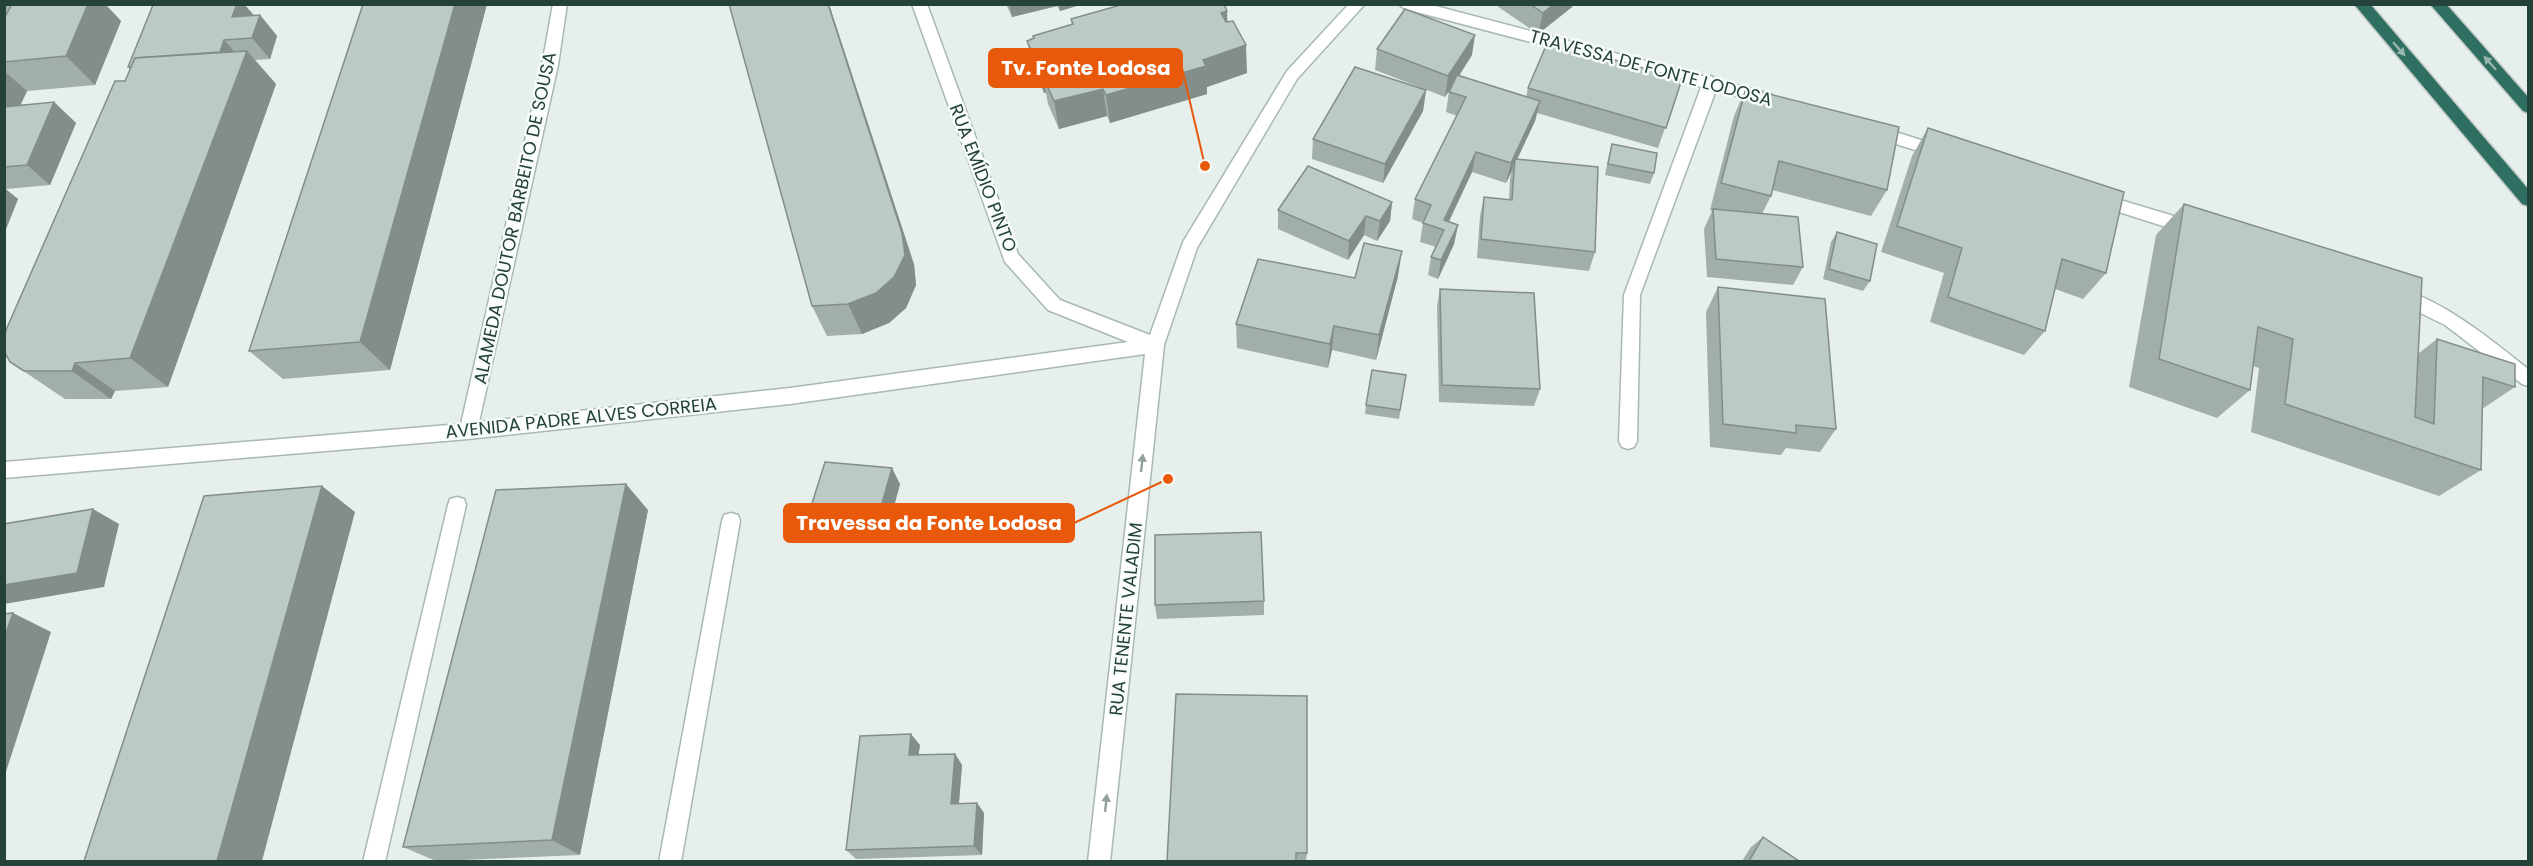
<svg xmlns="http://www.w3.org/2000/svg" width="2533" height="866" font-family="Poppins,sans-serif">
<rect width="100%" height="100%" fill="#e6efeb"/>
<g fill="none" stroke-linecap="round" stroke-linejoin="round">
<g stroke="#a8b8b2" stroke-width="3">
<g id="minor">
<polygon points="553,4 567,4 558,65 479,422 790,388 1128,342 1048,310 1005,262 912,4 927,4 1018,254 1060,300 1150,335 1183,242 1287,71 1349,4 1365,4 1297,79 1197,248 1164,345 1110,862 1088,862 1145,354 790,404 468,439 4,478 4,462 461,424 542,65"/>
<polygon points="1711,76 1719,82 1640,295 1637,441 1634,447 1628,449 1622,447 1619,441 1624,295 1703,82"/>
<polygon points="457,497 464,499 466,505 385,862 363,862 448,505 450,499"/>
<polygon points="731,513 738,515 740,521 681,862 659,862 722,521 724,515"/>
</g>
</g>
<g stroke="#a8b8b2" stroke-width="3">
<g id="tertiary">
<polygon points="1398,4 1428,4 1771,94 1774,98 1766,104 1405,9"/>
<polygon points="1876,126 1947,148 1949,152 1941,158 1870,136 1868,132 1870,128"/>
<polygon points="2097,193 2197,223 2199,228 2197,233 2191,235 2091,203 2089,199 2091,195"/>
<path d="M2400,288C2449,305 2488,337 2528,369V386L2522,384L2445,325L2394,300L2392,295L2394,290Z"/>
</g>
</g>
<g stroke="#c2cac8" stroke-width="3">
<g id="motorway">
<polygon points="2354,4 2370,4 2528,189 2528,206 2522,204"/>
<polygon points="2430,4 2446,4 2528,97 2528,113 2523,111"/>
</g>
</g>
<use href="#minor" fill="#fff" fill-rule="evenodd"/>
<use href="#tertiary" fill="#fff" fill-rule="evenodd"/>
<use href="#motorway" fill="#2f6f62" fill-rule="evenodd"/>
</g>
<g fill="#a1aea9">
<polygon points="4,4 105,4 121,21 95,85 27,91 20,105 54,102 76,123 50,185 6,189 18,199 4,234"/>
<polygon points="159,4 244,4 254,16 260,15 277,36 270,59 255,60 276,84 168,387 115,391 111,399 65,399 10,362 130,70 128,67"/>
<polygon points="363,4 487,4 390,370 283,379 249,351"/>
<polygon points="1006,4 1083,4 1060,11 1057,6 1012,17"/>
<polygon points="1494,4 1573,4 1572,7 1538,34"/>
<polygon points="1071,19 1228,22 1247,73 1207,87 1207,94 1110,123 1107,116 1059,129 1048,104 1046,93 1044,93 1033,69 1027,41 1033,39 1033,36 1072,25"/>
<polygon points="1377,49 1472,55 1459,76 1526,97 1528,88 1682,79 1658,148 1537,113 1535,121 1517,159 1595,252 1589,271 1477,258 1480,216 1484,197 1509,200 1510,179 1512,171 1506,183 1472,172 1449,222 1458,225 1454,244 1438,279 1428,275 1431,257 1436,247 1420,242 1423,223 1412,219 1415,199 1457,116 1446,112 1449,92 1453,85 1445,97 1375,70"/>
<polygon points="1746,88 1887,190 1871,216 1772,190 1771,196 1762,214 1803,267 1793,285 1707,277 1704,229 1712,211 1710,210 1734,116"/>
<polygon points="1426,90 1423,111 1383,183 1312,159 1313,139"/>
<polygon points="1928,128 2106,273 2083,299 2055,289 2045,331 2024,355 1930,322 1944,273 1881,252 1912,156"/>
<polygon points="1612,144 1654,173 1650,184 1605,175 1609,155"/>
<polygon points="1392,202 1390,221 1377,241 1364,235 1348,260 1278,229 1278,210"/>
<polygon points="2184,204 2419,353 2437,339 2515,387 2482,409 2481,470 2439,496 2251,432 2259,368 2253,366 2250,390 2217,418 2129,387 2156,235"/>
<polygon points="1837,232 1870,281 1863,291 1823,279 1831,242"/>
<polygon points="914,264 916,285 906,308 889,323 862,334 827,336 812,306"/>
<polygon points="1398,276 1376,360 1332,350 1328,368 1237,348 1236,324 1355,278"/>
<polygon points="1718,287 1836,429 1820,452 1786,448 1781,455 1710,447 1706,312"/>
<polygon points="1440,289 1540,389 1534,406 1439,402 1437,307"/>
<polygon points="1406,375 1399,419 1365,414 1366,405"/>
<polygon points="900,484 886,536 819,529 809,513"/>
<polygon points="648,510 580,855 436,861 403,847"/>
<polygon points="1264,601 1264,615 1157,619 1155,605"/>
<polygon points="1176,694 1307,853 1306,861 1167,861"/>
<polygon points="920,745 918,755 955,754 962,765 959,803 977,803 984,813 982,855 856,859 846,850"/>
<polygon points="1763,837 1799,861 1742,861 1751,847"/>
</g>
<g fill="#838d89">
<polygon points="88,4 105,4 121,21 95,85 66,56"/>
<polygon points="237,4 244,4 257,19 232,17"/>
<polygon points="455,4 487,4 390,370 360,342"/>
<polygon points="828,4 829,4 914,264 916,285 906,308 889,323 862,334 848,304"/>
<polygon points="1009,4 1057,4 1057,6 1012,17"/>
<polygon points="1059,4 1083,4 1060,11"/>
<polygon points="1554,4 1573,4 1572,7 1538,34 1543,13"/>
<polygon points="1227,11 1228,40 1221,13"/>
<polygon points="260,15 277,36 270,59 252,38"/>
<polygon points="1475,35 1472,55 1445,97 1448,76"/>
<polygon points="224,40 243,61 247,51 276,84 168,387 130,358 217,60"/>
<polygon points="1246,45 1247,73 1207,87 1207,94 1110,123 1106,95"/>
<polygon points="1045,63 1050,92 1043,76 1046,93 1044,93 1038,65"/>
<polygon points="4,71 27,91 15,117 4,107"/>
<polygon points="1103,89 1107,116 1059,129 1054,101"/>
<polygon points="1426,90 1423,111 1383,183 1385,164"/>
<polygon points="1540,101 1535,121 1514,166 1515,159 1512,171 1506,183 1511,163"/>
<polygon points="54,102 76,123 50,185 27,165"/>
<polygon points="1476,152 1472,172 1443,233 1444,220"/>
<polygon points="4,188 18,199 4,234"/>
<polygon points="1392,202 1390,221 1377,241 1380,221"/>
<polygon points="1366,216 1364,235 1348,260 1349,241"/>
<polygon points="1458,225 1454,244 1438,279 1441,260"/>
<polygon points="1402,251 1398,276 1376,360 1379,335"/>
<polygon points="1334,326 1332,350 1328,368 1330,344"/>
<polygon points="75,363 115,391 111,399 72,371"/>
<polygon points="892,468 900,484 886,536 877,521"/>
<polygon points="626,484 648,510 580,855 552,840"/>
<polygon points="322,486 355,512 262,861 217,861"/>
<polygon points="93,509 119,524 104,587 4,604 4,585"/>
<polygon points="13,613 51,632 4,778 4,638"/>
<polygon points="911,734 920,745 917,766 909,755"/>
<polygon points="955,754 962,765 958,814 951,804"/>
<polygon points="977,803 984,813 982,855 974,846"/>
</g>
<g fill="#bbcac4" stroke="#838d89" stroke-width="1.5">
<polygon points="12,4 88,4 66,56 4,62 4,19"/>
<polygon points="159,4 237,4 232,17 260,15 252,38 224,40 220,52 135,58 131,67 128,67 153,5"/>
<polygon points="363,4 455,4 360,342 249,351"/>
<polygon points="729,4 828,4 902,233 905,255 894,277 876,293 848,304 812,306"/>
<polygon points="1124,4 1224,4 1227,11 1221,13 1226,22 1233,21 1246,45 1203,60 1206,66 1106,95 1103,89 1054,101 1043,76 1049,74 1045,63 1038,65 1027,41 1034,38 1033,36 1073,24 1071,19"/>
<polygon points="1530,4 1554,4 1543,13"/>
<polygon points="1405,9 1475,35 1448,76 1377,49"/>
<polygon points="1548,41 1682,79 1666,128 1528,88"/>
<polygon points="247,51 130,358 75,363 72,371 24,371 10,362 4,351 4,341 6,330 115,81 125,81 135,58"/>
<polygon points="1355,67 1426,90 1385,164 1313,139"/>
<polygon points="1457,75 1540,101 1511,163 1476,152 1444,220 1458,225 1441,260 1431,257 1444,230 1423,223 1431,205 1415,199 1466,97 1449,92"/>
<polygon points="1746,88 1899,127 1887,190 1779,161 1771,196 1721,183"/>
<polygon points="54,102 27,165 4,167 4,107"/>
<polygon points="1928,128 2124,192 2106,273 2062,259 2045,331 1948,297 1962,248 1897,226"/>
<polygon points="1612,144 1657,153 1654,173 1608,164"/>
<polygon points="1515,159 1598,167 1595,252 1481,239 1484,197 1512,200"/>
<polygon points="1308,166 1392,202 1380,221 1366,216 1349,241 1278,210"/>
<polygon points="2184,204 2422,278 2415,417 2434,424 2437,339 2515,364 2515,387 2483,377 2481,470 2285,404 2293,339 2258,327 2250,390 2159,359"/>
<polygon points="1713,209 1798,217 1803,267 1716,259"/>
<polygon points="1837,232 1877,244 1870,281 1829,269"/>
<polygon points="1364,243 1402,251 1379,335 1334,326 1330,344 1236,324 1258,259 1355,278"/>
<polygon points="1718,287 1825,299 1836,429 1796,425 1796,433 1723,424"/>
<polygon points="1440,289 1534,293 1540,389 1442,385"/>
<polygon points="1372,370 1406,375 1400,410 1366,405"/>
<polygon points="825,462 892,468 877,521 809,513"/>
<polygon points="626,484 552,840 403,847 496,490"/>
<polygon points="322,486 217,861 84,861 204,496"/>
<polygon points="93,509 77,573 4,585 4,524"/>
<polygon points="1261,532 1264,601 1155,605 1155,535"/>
<polygon points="13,613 4,638 4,614"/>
<polygon points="1176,694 1307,696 1307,853 1296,853 1296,861 1167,861"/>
<polygon points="911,734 909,755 955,754 951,804 977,803 974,846 846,850 860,736"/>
<polygon points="1763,837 1799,861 1749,861"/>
</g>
<defs><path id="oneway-solid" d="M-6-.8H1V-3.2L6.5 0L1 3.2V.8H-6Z" transform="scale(1.5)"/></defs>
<g fill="#93b5ae">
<use href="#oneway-solid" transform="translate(2399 49) rotate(49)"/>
<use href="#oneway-solid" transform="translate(2490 63) rotate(-132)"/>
</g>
<g fill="#92a09c">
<use href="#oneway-solid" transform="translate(1142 463) rotate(-84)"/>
<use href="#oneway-solid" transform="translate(1106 803) rotate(-84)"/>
</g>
<g text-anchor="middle" stroke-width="5" stroke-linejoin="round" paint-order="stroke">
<g font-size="18" fill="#24423a" stroke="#f7fbf9">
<text transform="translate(1651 68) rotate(15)" y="6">TRAVESSA DE FONTE LODOSA</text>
<text transform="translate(983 178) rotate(69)" y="6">RUA EMÍDIO PINTO</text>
<text transform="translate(515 218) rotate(-78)" y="6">ALAMEDA DOUTOR BARBEITO DE SOUSA</text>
<text transform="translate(581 418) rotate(-6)" y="6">AVENIDA PADRE ALVES CORREIA</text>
<text transform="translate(1126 619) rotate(-84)" y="6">RUA TENENTE VALADIM</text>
</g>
</g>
<path fill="none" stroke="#e8590c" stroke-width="2" d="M1205 166L1182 68M1168 479L1074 523"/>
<g fill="#e8590c" stroke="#f7fbf9" stroke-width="2">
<circle cx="1205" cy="166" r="6"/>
<circle cx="1168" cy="479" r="6"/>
</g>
<g fill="#e8590c" stroke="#e8590c" stroke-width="2">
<rect x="989" y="49" width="193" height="38" rx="6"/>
<rect x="784" y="504" width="290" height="38" rx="6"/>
</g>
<g font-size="20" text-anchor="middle" font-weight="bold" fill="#fff">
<text x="1086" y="75">Tv. Fonte Lodosa</text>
<text x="929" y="530">Travessa da Fonte Lodosa</text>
</g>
<rect width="2533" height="866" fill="none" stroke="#24423a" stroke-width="12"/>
</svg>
